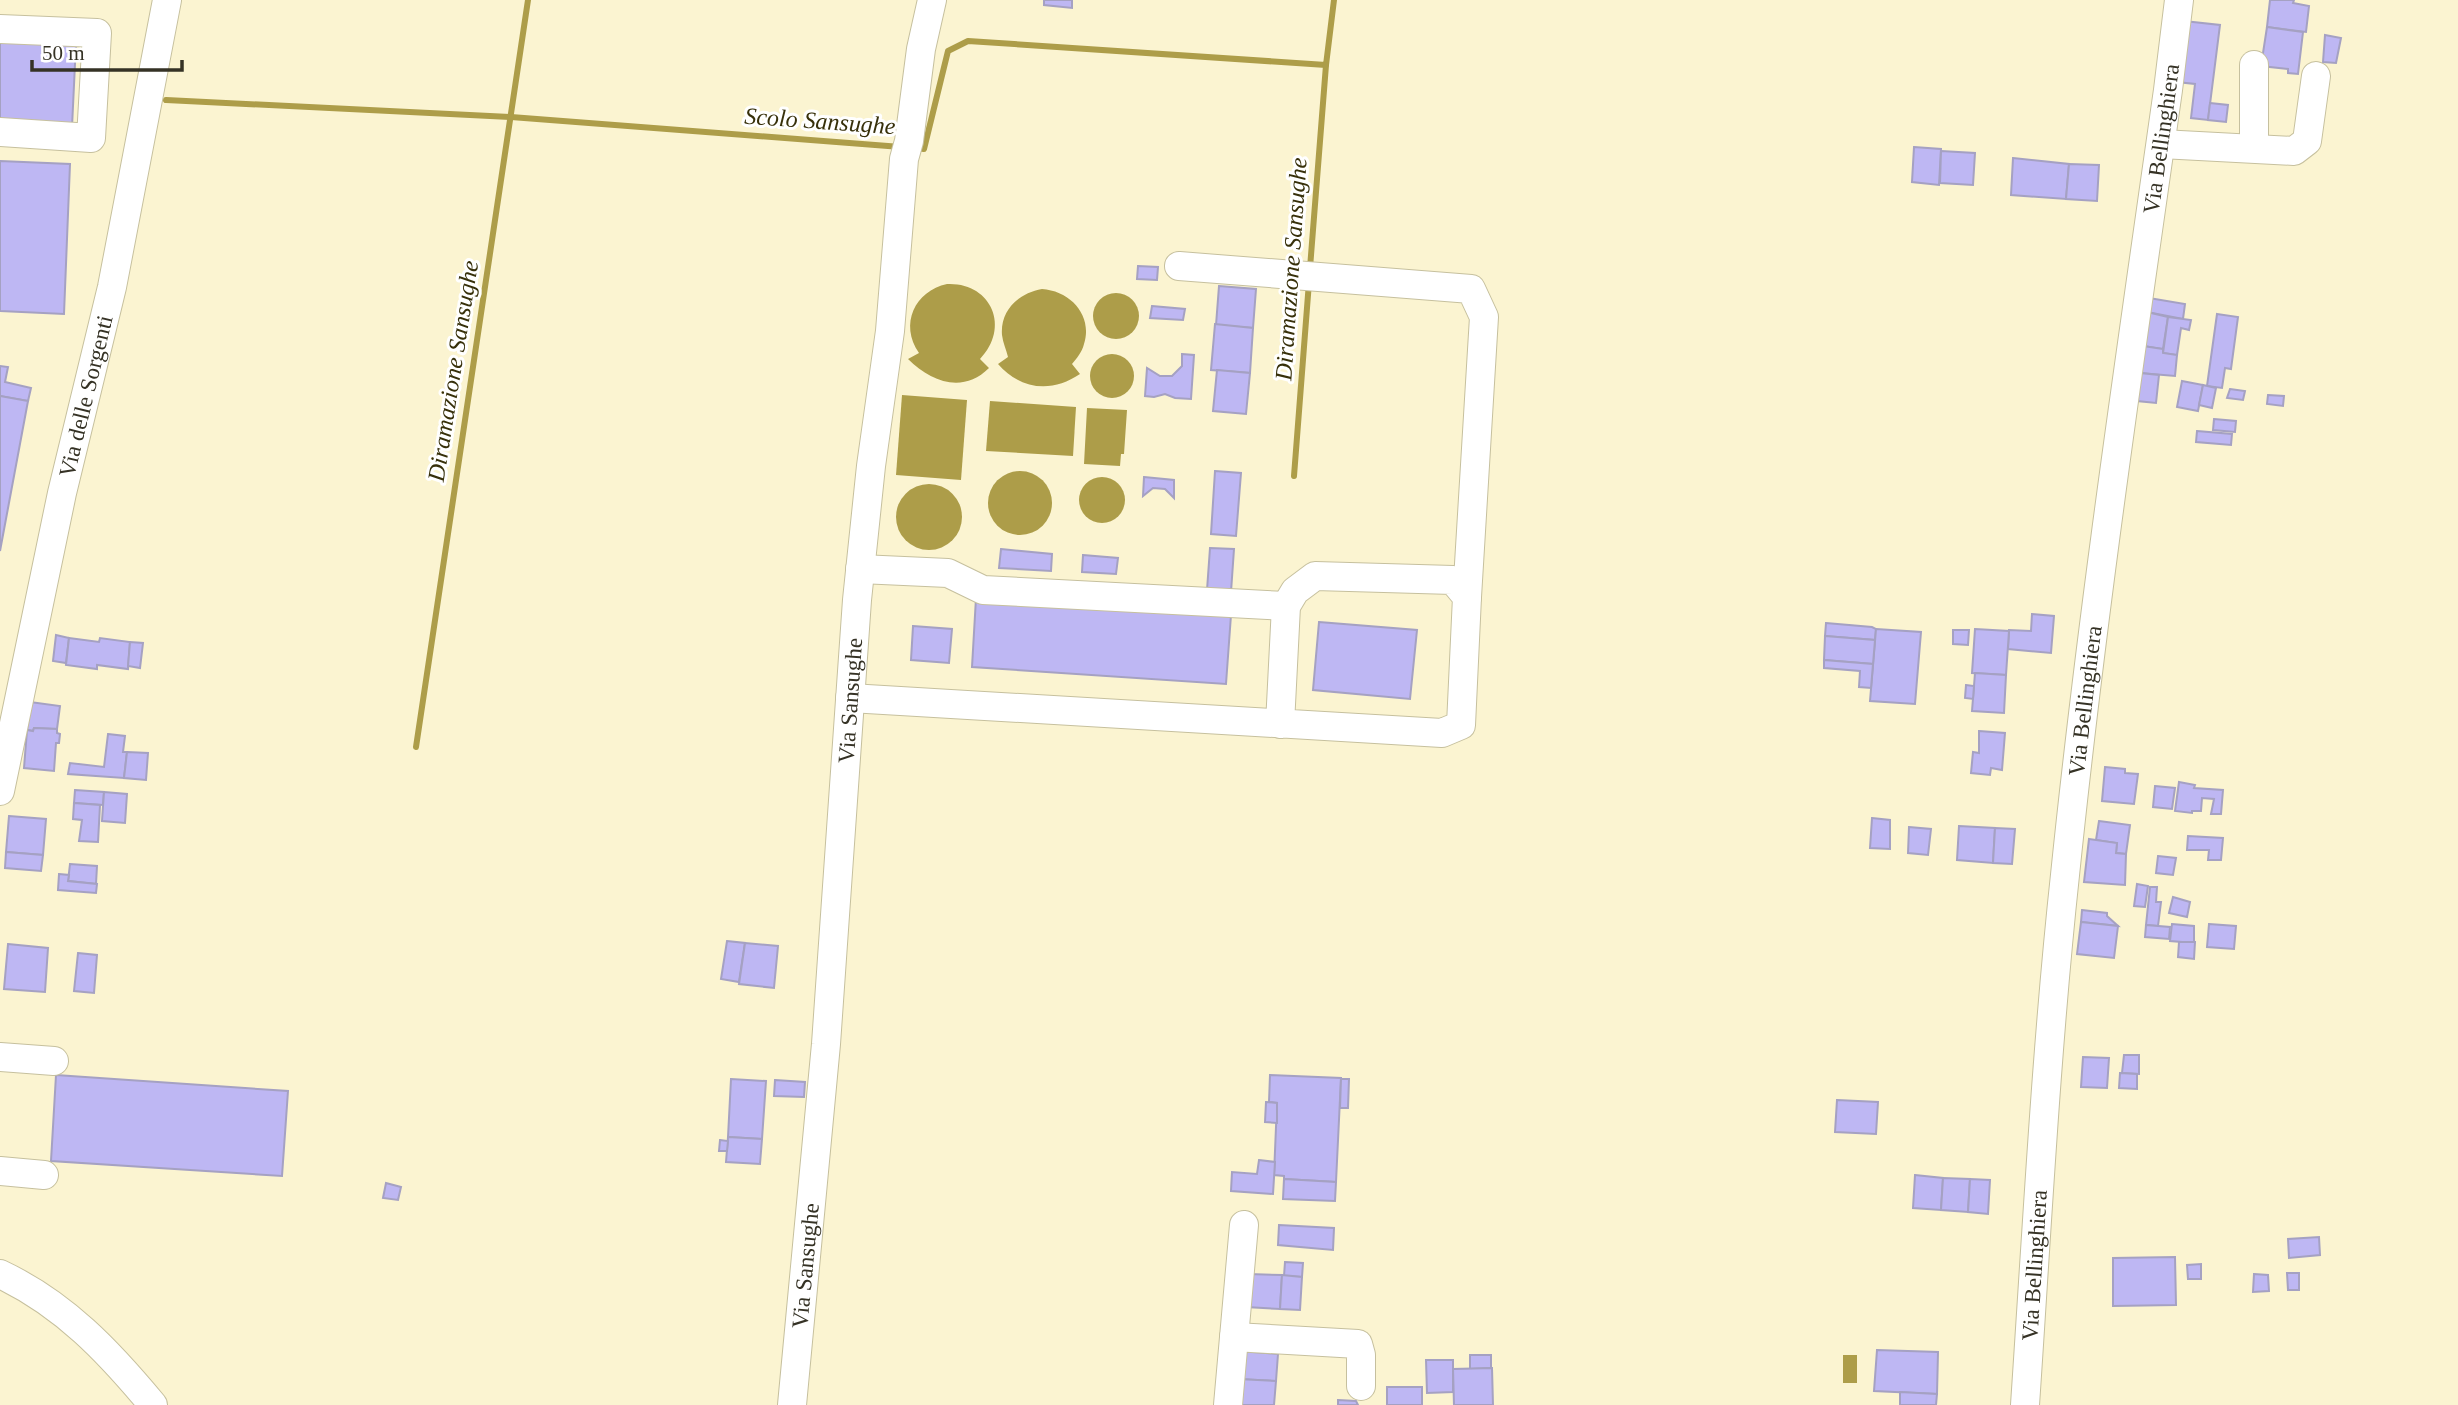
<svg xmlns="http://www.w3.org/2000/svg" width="2458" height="1405" font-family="'Times New Roman',serif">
<rect width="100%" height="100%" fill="#fbf4d1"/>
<g fill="#ad9d49">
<path d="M947,284C991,282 1011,327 980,359L989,368C963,394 931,382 908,359L919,353C899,324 915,291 947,284Z"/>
<path d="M1042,289C1071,291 1093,316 1084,344C1082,352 1077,358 1072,364L1080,374C1052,393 1021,390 998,364L1008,357C1006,349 1003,343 1002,335C1000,310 1019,293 1042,289Z"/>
<circle cx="1116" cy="316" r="23"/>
<circle cx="1112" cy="376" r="22"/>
<polygon points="902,395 967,400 961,480 896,475"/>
<polygon points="990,401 1076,407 1073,456 986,451"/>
<polygon points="1087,408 1127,410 1124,454 1121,454 1120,466 1084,464"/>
<circle cx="1020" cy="503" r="32"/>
<circle cx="1102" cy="500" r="23"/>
<circle cx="929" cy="517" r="33"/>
<rect x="1843" y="1355" width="14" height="28"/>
</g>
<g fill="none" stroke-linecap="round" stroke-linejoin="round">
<g stroke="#ad9d49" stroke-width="6">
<polyline points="166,100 511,117 901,147"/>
<polyline points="915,148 924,149 948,51 968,41 1326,65 1334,0"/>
<polyline points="1310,268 1326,65"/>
<polyline points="1294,476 1309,282"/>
<polyline points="416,747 528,0"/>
</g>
</g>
<g fill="#beb7f3" stroke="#a5a1c2" stroke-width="2">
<polygon points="1044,0 1072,0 1072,8 1044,5"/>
<polygon points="2270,0 2294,0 2293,3 2309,6 2306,32 2267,27"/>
<polygon points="2184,21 2220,25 2208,120 2191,118 2195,84 2177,82"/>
<polygon points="2267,27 2303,32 2298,74 2288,73 2288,69 2261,66"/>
<polygon points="2325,35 2341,38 2336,63 2323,62"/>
<polygon points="0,39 76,43 72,127 0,123"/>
<polygon points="2210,103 2228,105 2226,122 2208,120"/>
<polygon points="1914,147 1941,149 1939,185 1912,182"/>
<polygon points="1941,151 1975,153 1973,185 1940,183"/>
<polygon points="2013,158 2069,164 2066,199 2011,195"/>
<polygon points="0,161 70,164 64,314 0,311"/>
<polygon points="2069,164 2099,165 2097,201 2066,199"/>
<polygon points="1138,266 1158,267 1157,280 1137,279"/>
<polygon points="1219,286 1256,289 1253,328 1216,325"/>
<polygon points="2149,298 2185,304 2183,319 2147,312"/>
<polygon points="1152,306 1185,309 1183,320 1150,318"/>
<polygon points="2147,312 2168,317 2163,349 2143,346"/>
<polygon points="2217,314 2238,317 2231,369 2225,368 2222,388 2207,386"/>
<polygon points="2168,317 2191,320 2189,330 2181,328 2177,355 2163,353"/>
<polygon points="1215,324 1253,328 1250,373 1211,370"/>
<polygon points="2143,346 2163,349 2163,353 2177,355 2175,376 2140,373"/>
<polygon points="1182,354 1194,355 1191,399 1175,398 1165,394 1154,397 1145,396 1147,368 1160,376 1172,376 1182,366"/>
<polygon points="0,366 8,367 5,382 31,388 28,401 0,396"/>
<polygon points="1217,370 1250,373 1246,414 1213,411"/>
<polygon points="2140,373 2159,375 2156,403 2137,401"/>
<polygon points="2182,381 2203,385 2198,411 2177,407"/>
<polygon points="2203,385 2216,388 2212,408 2199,405"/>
<polygon points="2230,389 2245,391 2243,400 2227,398"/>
<polygon points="2268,395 2284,396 2283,406 2267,404"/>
<polygon points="0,396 28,401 0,551"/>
<polygon points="2214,419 2236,421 2235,432 2213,430"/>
<polygon points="2197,431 2232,434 2231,445 2196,442"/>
<polygon points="1215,471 1241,473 1236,536 1211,534"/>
<polygon points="1144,477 1174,480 1174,498 1165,489 1153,488 1143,496"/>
<polygon points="1210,548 1234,549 1231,592 1207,590"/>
<polygon points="1001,549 1052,554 1051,571 999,568"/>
<polygon points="1083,555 1118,558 1116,574 1082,572"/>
<polygon points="976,598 1231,615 1226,684 972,667"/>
<polygon points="2032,614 2054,616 2051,653 2008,649 2009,630 2031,631"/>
<polygon points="1319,622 1417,630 1410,699 1313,690"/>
<polygon points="1826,623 1872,627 1876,629 1875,640 1825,636"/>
<polygon points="913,626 952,629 949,663 911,660"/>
<polygon points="1876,629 1921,632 1915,704 1870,701"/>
<polygon points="1975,629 2009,631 2006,675 1972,673"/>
<polygon points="1953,630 1969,630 1968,645 1953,644"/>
<polygon points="56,635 69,638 66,663 53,661"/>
<polygon points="1825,636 1875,640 1873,664 1824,660"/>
<polygon points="69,638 99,642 100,638 130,642 128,669 97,665 97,669 66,665"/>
<polygon points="130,642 143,643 140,668 128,666"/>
<polygon points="1824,660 1873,664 1871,688 1859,687 1860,671 1824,668"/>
<polygon points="1975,673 2006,675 2004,713 1972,711"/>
<polygon points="1966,685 1974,686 1973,699 1965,698"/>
<polygon points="30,702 60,706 57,729 34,728 33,731 27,730"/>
<polygon points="34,728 57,729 57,733 60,734 59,743 56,743 54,771 24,768 27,730 33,731"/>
<polygon points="1979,731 2005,733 2002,770 1991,768 1990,775 1971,773 1973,752 1979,753"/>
<polygon points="108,734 125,736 123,752 127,752 124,778 68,774 70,763 104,767"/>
<polygon points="127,752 148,753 146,780 124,778"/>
<polygon points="2105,767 2125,769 2125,773 2138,774 2134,804 2102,801"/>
<polygon points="2179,782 2195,785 2194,788 2223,790 2221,814 2211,814 2214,799 2202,798 2201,811 2192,811 2192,813 2175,811"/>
<polygon points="2155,786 2175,788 2172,809 2153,807"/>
<polygon points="75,790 104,792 103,805 74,803"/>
<polygon points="104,792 127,794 125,823 102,821"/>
<polygon points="74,803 100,805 98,842 79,841 82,820 73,819"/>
<polygon points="9,816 46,819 43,855 6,852"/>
<polygon points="1872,818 1890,820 1890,849 1870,848"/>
<polygon points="2099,821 2130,825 2126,854 2116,853 2117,843 2096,840"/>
<polygon points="1959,826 1995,828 1993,863 1957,860"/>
<polygon points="1909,827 1931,829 1928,855 1908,853"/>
<polygon points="1995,828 2015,829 2012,864 1993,863"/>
<polygon points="2188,836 2223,838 2221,860 2208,860 2209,850 2187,850"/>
<polygon points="2089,839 2117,843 2116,853 2126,854 2125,885 2084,882"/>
<polygon points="6,852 43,855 41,871 5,868"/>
<polygon points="2158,856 2176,858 2173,875 2156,873"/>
<polygon points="70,864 97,866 96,884 68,881"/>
<polygon points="59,874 69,875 68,881 97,884 96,893 58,890"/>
<polygon points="2137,884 2148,886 2145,907 2134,906"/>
<polygon points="2150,887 2157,887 2156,902 2161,902 2158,926 2146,925"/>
<polygon points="2173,897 2190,902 2187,917 2169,913"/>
<polygon points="2082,910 2107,913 2107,916 2118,926 2081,922"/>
<polygon points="2081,922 2118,926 2114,958 2077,954"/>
<polygon points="2172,924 2194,926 2194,943 2170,941"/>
<polygon points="2209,924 2236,926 2234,949 2207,947"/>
<polygon points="2146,925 2170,927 2169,939 2145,937"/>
<polygon points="727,941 745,943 739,982 721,979"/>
<polygon points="2179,942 2195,942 2194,959 2178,957"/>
<polygon points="745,943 778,946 774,988 739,984"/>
<polygon points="8,944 48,948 45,992 4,989"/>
<polygon points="78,953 97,955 94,993 74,991"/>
<polygon points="2124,1055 2139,1055 2139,1074 2122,1073"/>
<polygon points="2083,1057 2109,1058 2107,1088 2081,1087"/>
<polygon points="2120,1073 2137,1074 2137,1089 2119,1088"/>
<polygon points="56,1075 288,1091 282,1176 51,1161"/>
<polygon points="1270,1075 1341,1078 1336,1182 1284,1179 1284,1176 1274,1175 1277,1103 1269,1102"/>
<polygon points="731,1079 766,1081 762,1139 728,1137"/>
<polygon points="1341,1079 1349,1079 1348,1108 1340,1108"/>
<polygon points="775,1080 805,1082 804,1097 774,1096"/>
<polygon points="1837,1100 1878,1102 1876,1134 1835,1132"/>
<polygon points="1266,1102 1277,1103 1277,1123 1265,1122"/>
<polygon points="728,1137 762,1139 760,1164 726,1162"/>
<polygon points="720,1140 728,1141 727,1151 719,1151"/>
<polygon points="1259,1160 1275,1162 1273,1194 1231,1191 1232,1172 1257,1174"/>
<polygon points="1915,1175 1943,1178 1941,1210 1913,1208"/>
<polygon points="1943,1178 1970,1179 1968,1212 1941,1210"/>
<polygon points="1284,1179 1336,1182 1335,1201 1283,1199"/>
<polygon points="1970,1179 1990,1180 1988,1214 1968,1212"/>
<polygon points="386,1183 401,1187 398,1200 383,1198"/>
<polygon points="1279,1225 1334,1228 1333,1250 1278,1245"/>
<polygon points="2319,1237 2320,1255 2289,1258 2288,1239"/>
<polygon points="2175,1257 2176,1305 2113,1306 2113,1258"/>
<polygon points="1285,1262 1303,1263 1302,1277 1284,1276"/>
<polygon points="2201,1264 2201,1279 2188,1279 2187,1265"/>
<polygon points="2287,1273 2299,1273 2299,1290 2288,1290"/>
<polygon points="1248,1274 1282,1275 1280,1309 1246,1307"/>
<polygon points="2254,1274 2268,1275 2269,1291 2253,1292"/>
<polygon points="1282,1275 1302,1277 1300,1310 1280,1309"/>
<polygon points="1877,1350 1938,1352 1937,1394 1874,1391"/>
<polygon points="1240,1351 1278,1354 1276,1381 1238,1379"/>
<polygon points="1470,1355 1491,1355 1491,1368 1470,1369"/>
<polygon points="1426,1360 1453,1360 1453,1392 1427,1393"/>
<polygon points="1492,1368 1493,1405 1454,1405 1453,1369"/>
<polygon points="1238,1379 1276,1381 1274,1405 1236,1405"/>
<rect x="1387" y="1387" width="35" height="18"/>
<polygon points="1900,1392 1937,1394 1936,1405 1900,1405"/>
<polygon points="1338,1400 1356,1401 1358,1405 1338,1405"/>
</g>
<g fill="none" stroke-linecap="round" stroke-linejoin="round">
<g stroke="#c6c09e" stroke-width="30">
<g id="minor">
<polyline points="0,29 97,33 91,138 0,132"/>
<polyline points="2161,144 2294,151 2307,141 2316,76"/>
<polyline points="2254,148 2254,65"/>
<polyline points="1179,266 1471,289 1484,317 1467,597"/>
<polyline points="860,569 948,573 983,590 1286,606"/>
<polyline points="850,698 1442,733 1461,725 1467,597 1453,580 1315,576 1295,591 1286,606 1280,724"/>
<path id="s1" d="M0,791L62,493L112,287L167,0"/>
<polyline points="0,1057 54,1061"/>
<polyline points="0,1171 44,1175"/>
<path d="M0,1274C64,1304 109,1352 153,1405"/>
<polyline points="1234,1337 1358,1344 1361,1355 1361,1386"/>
<path id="s2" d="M792,1405L826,1044L857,600L871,466L890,331L904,159L909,141L921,49L932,0"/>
<polyline points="1228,1405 1244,1225"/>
<path id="s3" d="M2025,1405C2037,1228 2046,1051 2065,875C2092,613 2131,351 2168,90L2179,0"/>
</g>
</g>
<use href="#minor" stroke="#fff" stroke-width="28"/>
</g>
<g text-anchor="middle" stroke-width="6" stroke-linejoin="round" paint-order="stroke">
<g font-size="23" fill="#353225" stroke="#fff">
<text dy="8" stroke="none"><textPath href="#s3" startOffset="1274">Via Bellinghiera</textPath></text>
<text dy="8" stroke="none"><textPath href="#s1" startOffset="404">Via delle Sorgenti</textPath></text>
<text dy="8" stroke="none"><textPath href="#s2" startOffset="707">Via Sansughe</textPath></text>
<text dy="8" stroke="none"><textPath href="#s3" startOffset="707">Via Bellinghiera</textPath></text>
<text dy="8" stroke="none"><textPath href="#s3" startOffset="140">Via Bellinghiera</textPath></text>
<text dy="8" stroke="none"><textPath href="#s2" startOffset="140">Via Sansughe</textPath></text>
</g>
<g font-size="24" font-style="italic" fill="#37300a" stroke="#fff">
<text transform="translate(820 121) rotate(4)" y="8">Scolo Sansughe</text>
<text transform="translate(1291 269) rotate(-86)" y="8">Diramazione Sansughe</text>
<text transform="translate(453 371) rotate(-81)" y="8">Diramazione Sansughe</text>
</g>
</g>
<path d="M32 60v10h150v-10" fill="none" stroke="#353225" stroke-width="3.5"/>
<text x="42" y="60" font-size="21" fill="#353225" stroke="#ffffff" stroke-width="5" paint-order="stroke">50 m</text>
</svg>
